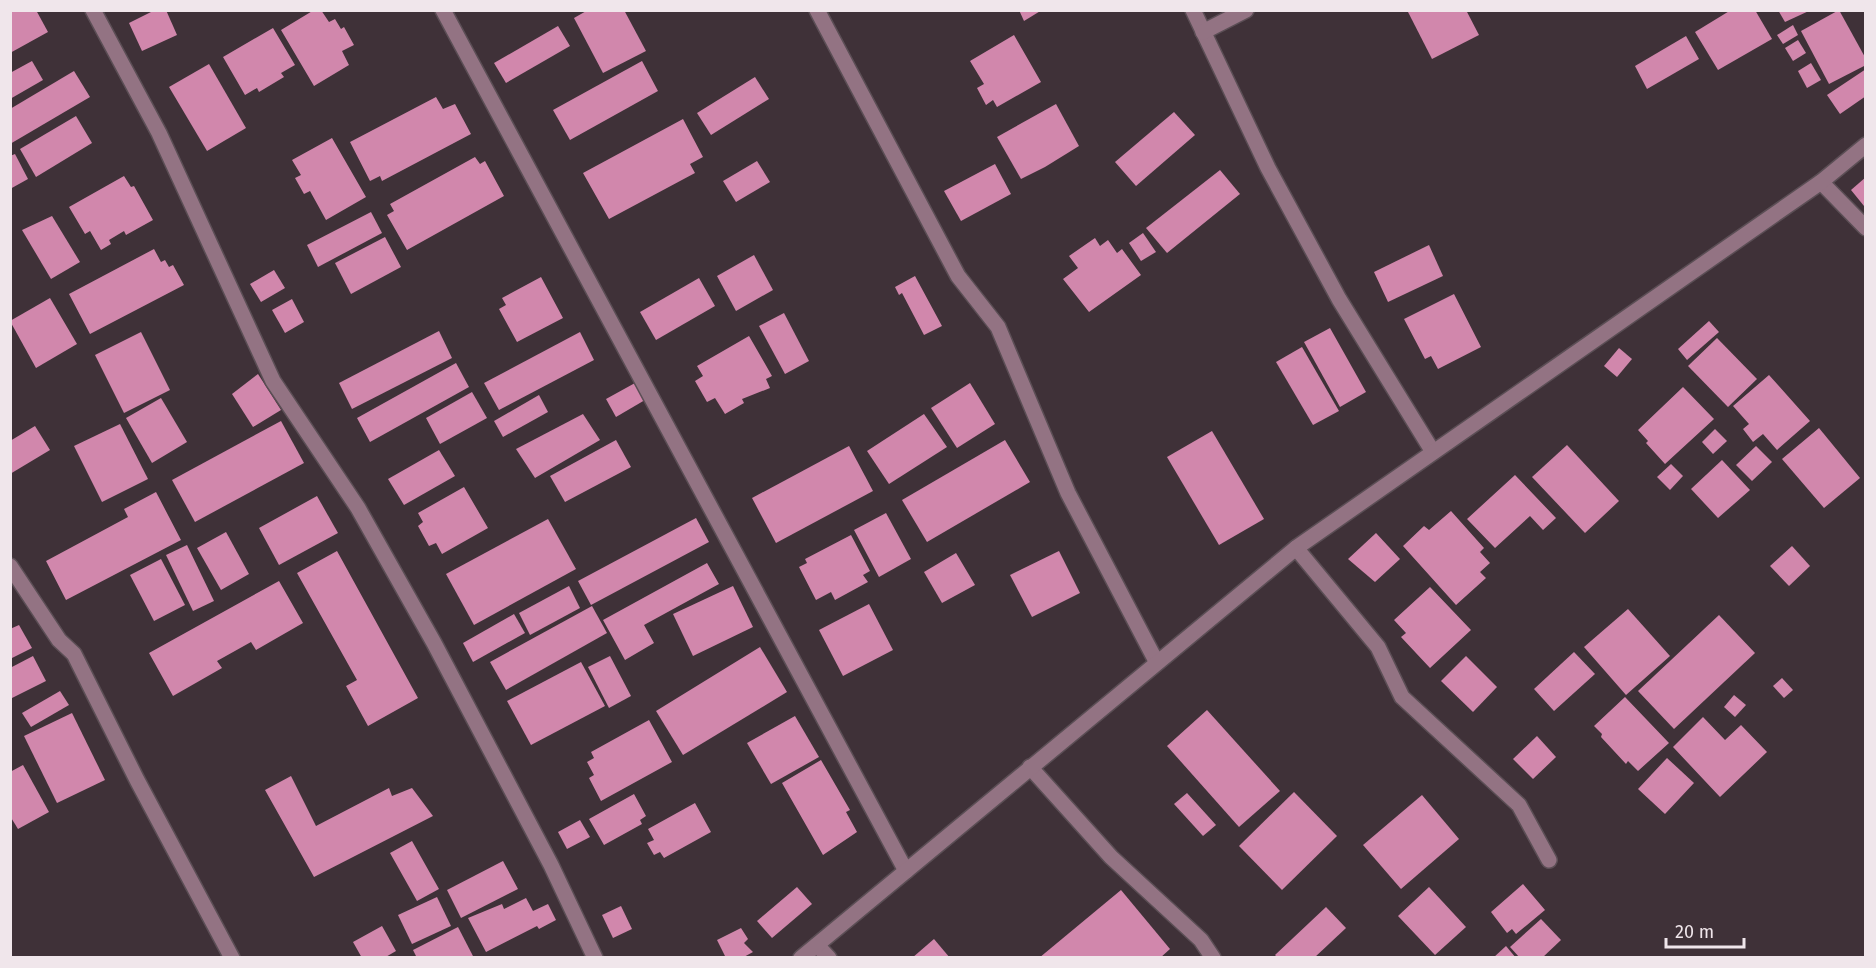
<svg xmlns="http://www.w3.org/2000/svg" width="1876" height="968" font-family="'Fira Sans',sans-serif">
<rect width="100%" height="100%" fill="#3f3138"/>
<g fill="#d187ac">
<polygon points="10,10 36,10 48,32 10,53"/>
<polygon points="155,10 166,10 177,35 142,51 129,23"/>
<polygon points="314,10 321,10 329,22 335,19 341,29 344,27 354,45 342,51 349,65 314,86 281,30"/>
<polygon points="588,10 624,10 646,51 603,73 574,18"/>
<polygon points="1019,10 1042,10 1024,21"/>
<polygon points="1407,10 1466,10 1479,35 1432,59"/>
<polygon points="1731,10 1755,10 1772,39 1718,70 1695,32"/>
<polygon points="1778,10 1811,10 1785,22"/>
<polygon points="1839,10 1866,59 1866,65 1829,84 1801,31"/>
<polygon points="1793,25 1798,35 1783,44 1777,35"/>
<polygon points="558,26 570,46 506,83 494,63"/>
<polygon points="273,28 295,65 281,73 284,77 259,92 257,88 245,95 223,57"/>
<polygon points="1014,35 1041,82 997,107 993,100 986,105 977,88 984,84 970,61"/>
<polygon points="1686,36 1699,59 1647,89 1635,66"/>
<polygon points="1798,40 1806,53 1793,61 1785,48"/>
<polygon points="32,61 43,80 10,99 10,73"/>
<polygon points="642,61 658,91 570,140 553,110"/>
<polygon points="1811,63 1821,80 1807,88 1798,71"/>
<polygon points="209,64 246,128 207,151 169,87"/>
<polygon points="1866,69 1866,96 1840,114 1827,95"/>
<polygon points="74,71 90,97 10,144 10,109"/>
<polygon points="755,77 769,99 711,135 697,113"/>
<polygon points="436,97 443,109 455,104 471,134 382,181 380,176 370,181 350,142"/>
<polygon points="1056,104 1079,146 1045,167 1021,179 997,137"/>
<polygon points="1174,112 1195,135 1136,186 1115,162"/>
<polygon points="76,116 92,143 36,177 20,149"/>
<polygon points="683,119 703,157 690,164 695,173 609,219 583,173"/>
<polygon points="332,138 366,197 326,220 310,191 304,194 295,178 301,175 292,160"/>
<polygon points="15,154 28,179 10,189 10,156"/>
<polygon points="475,157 480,164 485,161 504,196 407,250 387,215 394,211 390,204"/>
<polygon points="757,161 770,182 736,202 723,181"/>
<polygon points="995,164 1011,194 961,221 944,191"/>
<polygon points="1220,170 1240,194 1167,253 1146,228"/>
<polygon points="124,176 131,187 134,186 153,220 126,235 124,231 109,240 111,244 101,250 90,231 85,234 69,207"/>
<polygon points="1866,177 1866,204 1864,206 1851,190"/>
<polygon points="371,212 382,233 318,267 307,245"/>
<polygon points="52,216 80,262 51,279 22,230"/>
<polygon points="1143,233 1156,252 1141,261 1129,243"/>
<polygon points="385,237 401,267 351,294 335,263"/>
<polygon points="1095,238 1100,246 1108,240 1117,253 1122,249 1141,275 1089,312 1063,279 1078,268 1069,256"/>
<polygon points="1429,245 1443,276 1388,302 1374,272"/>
<polygon points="154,249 161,262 165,260 169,267 173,265 184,285 90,334 69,294"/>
<polygon points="754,255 773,290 736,311 717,276"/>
<polygon points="274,270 285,288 261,302 250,284"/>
<polygon points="915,276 942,326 924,335 902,293 899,295 895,287"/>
<polygon points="541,277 563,318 517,342 499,309 506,305 502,298"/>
<polygon points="699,278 715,306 656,340 640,312"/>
<polygon points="1454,294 1481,347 1438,369 1431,356 1425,359 1404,319"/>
<polygon points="50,298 77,344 36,368 10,321"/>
<polygon points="292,299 304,322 285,333 272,310"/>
<polygon points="784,313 809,361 785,374 759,326"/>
<polygon points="1709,321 1719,332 1687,360 1678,349"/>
<polygon points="1330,328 1366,392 1340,407 1304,342"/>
<polygon points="439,331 452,358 352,409 339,383"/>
<polygon points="141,332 170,390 124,413 95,355"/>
<polygon points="580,332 594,360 499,410 484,383"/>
<polygon points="749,336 772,376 766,379 770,388 742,399 744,403 725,414 715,398 707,402 695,381 703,376 697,366"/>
<polygon points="1717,338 1757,379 1728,407 1688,366"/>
<polygon points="1302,347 1339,411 1313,425 1276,362"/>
<polygon points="1619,348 1632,359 1617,377 1604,366"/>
<polygon points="456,363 469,387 370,442 357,418"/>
<polygon points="258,374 281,410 253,427 232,394"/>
<polygon points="1769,375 1810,421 1777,450 1763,434 1753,442 1743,429 1749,424 1733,406"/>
<polygon points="635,383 645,400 616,417 606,399"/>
<polygon points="970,383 995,424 957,448 931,408"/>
<polygon points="1683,387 1714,419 1665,464 1646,443 1648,441 1638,430"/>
<polygon points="472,392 487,418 440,444 426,418"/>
<polygon points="539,395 548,412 503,437 494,421"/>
<polygon points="161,398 187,442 152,463 126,418"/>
<polygon points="583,414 600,440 535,478 516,449"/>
<polygon points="924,414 947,447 889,484 867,451"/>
<polygon points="281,421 304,463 195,522 172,480"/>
<polygon points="120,424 148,479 102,502 74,446"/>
<polygon points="35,426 50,450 10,474 10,441"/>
<polygon points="1819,428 1860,478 1824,508 1782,459"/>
<polygon points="1715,429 1727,441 1713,454 1702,442"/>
<polygon points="1212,431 1264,519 1219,545 1167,457"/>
<polygon points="616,440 631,467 565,502 550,476"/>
<polygon points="1005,440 1030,482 927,542 902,500"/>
<polygon points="1567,445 1619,501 1585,533 1532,477"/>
<polygon points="849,446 873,491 776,543 752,498"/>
<polygon points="1756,446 1772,462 1752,481 1736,465"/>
<polygon points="439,450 455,476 404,505 388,479"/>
<polygon points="1722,460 1750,490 1718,518 1691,489"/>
<polygon points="1671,464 1683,476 1670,490 1657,477"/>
<polygon points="1515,475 1556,518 1543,530 1530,516 1495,548 1467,519"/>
<polygon points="464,487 488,528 442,554 436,543 429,546 418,526 423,522 418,513"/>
<polygon points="156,492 181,540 66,600 46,561 128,517 124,509"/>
<polygon points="317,496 338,533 279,565 259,528"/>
<polygon points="1451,511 1484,548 1480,552 1490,563 1480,572 1486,578 1456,605 1403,546 1424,526 1429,530"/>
<polygon points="886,513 911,559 879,577 854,530"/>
<polygon points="696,518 709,542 591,605 578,581"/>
<polygon points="548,519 576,569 474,625 446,574"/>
<polygon points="226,532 249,574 221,590 197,548"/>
<polygon points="1376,533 1400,559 1375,582 1348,559"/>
<polygon points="851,535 870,571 863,575 868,582 835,600 831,592 816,600 799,567 807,563 805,559"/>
<polygon points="187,545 214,601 193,611 166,555"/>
<polygon points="1792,546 1810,566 1789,586 1770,566"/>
<polygon points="337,551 418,698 368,726 346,686 357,680 297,573"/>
<polygon points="1059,551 1080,593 1032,617 1010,575"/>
<polygon points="956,553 975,585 942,603 924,572"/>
<polygon points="161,559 185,605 154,621 130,575"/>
<polygon points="707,563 719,584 644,625 654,643 625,660 603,620"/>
<polygon points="279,581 303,623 256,650 251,642 217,661 222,668 173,696 149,653"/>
<polygon points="569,586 580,608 530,635 519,613"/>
<polygon points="733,586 753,627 693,656 673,614"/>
<polygon points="1430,587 1471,630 1430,668 1401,637 1406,633 1394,620"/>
<polygon points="869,604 893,650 843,676 819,630"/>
<polygon points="592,606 607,633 506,690 490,662"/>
<polygon points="1628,609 1670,656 1626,695 1584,647"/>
<polygon points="514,614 525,633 473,662 463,643"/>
<polygon points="1719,615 1755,653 1674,729 1638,691"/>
<polygon points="19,625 32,648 10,659 10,629"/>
<polygon points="760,647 787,692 683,755 656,711"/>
<polygon points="1574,652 1595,674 1554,711 1534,689"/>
<polygon points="33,656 46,681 10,699 10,668"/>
<polygon points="610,656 631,696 609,708 588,667"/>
<polygon points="1466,656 1497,687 1473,712 1441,681"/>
<polygon points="581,662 605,706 531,745 507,701"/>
<polygon points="1782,678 1793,690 1784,698 1773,686"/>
<polygon points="60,691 69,705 31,727 22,713"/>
<polygon points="1734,695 1746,705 1735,717 1724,707"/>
<polygon points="1625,697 1669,743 1638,771 1628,761 1626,764 1601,737 1602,734 1594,726"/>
<polygon points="1207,710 1280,791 1239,827 1167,746"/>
<polygon points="72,713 105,780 57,803 24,736"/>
<polygon points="795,716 819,757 771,784 747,743"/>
<polygon points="1703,717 1725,740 1741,725 1767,752 1720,797 1673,747"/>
<polygon points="649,720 672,762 601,801 589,778 594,775 587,762 594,758 591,752"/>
<polygon points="1537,736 1556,757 1533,779 1513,759"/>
<polygon points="1667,758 1694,783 1665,814 1638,789"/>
<polygon points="821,760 850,810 846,812 857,832 823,855 782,783"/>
<polygon points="23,765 49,812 18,829 10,816 10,772"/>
<polygon points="291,776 316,826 389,788 392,796 412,788 433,816 314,877 265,790"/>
<polygon points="1294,792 1337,836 1282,890 1239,846"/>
<polygon points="1187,793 1216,825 1203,836 1174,804"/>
<polygon points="634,794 646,816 640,820 642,824 604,845 589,819"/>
<polygon points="1422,795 1459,839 1401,889 1363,845"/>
<polygon points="695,803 711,832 664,858 660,852 654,855 647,843 654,840 648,829"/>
<polygon points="580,820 590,837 567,849 558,832"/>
<polygon points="412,841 439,889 417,901 390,853"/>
<polygon points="503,861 518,889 461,918 447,890"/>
<polygon points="1523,884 1545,910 1516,934 1512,929 1507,933 1491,912"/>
<polygon points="797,887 812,904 772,938 757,921"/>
<polygon points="1429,887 1466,927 1435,955 1398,916"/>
<polygon points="1121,890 1170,949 1160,958 1039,958"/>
<polygon points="437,897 451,926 412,944 398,915"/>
<polygon points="526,898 533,911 548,904 556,920 539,929 537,926 486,952 468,918 502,904 504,909"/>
<polygon points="621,906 632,929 613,938 602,915"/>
<polygon points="1326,907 1346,928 1314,958 1278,958 1275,955"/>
<polygon points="1541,919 1561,940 1542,958 1520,958 1510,947"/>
<polygon points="382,926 396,951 384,958 362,958 353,942"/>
<polygon points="458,927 474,958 417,958 413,950"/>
<polygon points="741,928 748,939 744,943 753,952 742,958 726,958 717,940"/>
<polygon points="934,939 950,958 912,958"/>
<polygon points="1506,946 1516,958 1493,958"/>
</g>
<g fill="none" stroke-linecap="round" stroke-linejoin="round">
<g stroke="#5b4e55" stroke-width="18">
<g id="minor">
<polyline points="93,10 159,133 273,381 358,508 434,643 551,865 595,958"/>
<polyline points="443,10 906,871"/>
<polyline points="817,10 958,276 998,327 1068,493 1156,661"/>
<polyline points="1193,10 1268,168 1339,299 1433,452"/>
<polyline points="1203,32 1246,10"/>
<polyline points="1821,182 1866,228"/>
<polyline points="1296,548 1378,647 1402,697 1519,805 1549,860"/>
<polyline points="10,566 59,640 74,654 137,780 232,958"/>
<polyline points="1030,767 1111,857 1201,940 1213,958"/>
<polyline points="817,945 829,958"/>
<polyline points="801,958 1296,548 1821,182 1866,145"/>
</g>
</g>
<use href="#minor" stroke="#937383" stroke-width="15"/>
</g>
<rect width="1876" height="968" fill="none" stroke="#f0e6eb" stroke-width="24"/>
<path d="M1666 938v9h78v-9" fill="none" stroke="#f0e6eb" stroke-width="3"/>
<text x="1675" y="938" font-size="18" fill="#f0e6eb" stroke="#3f3138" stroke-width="4.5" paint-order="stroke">20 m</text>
</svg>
